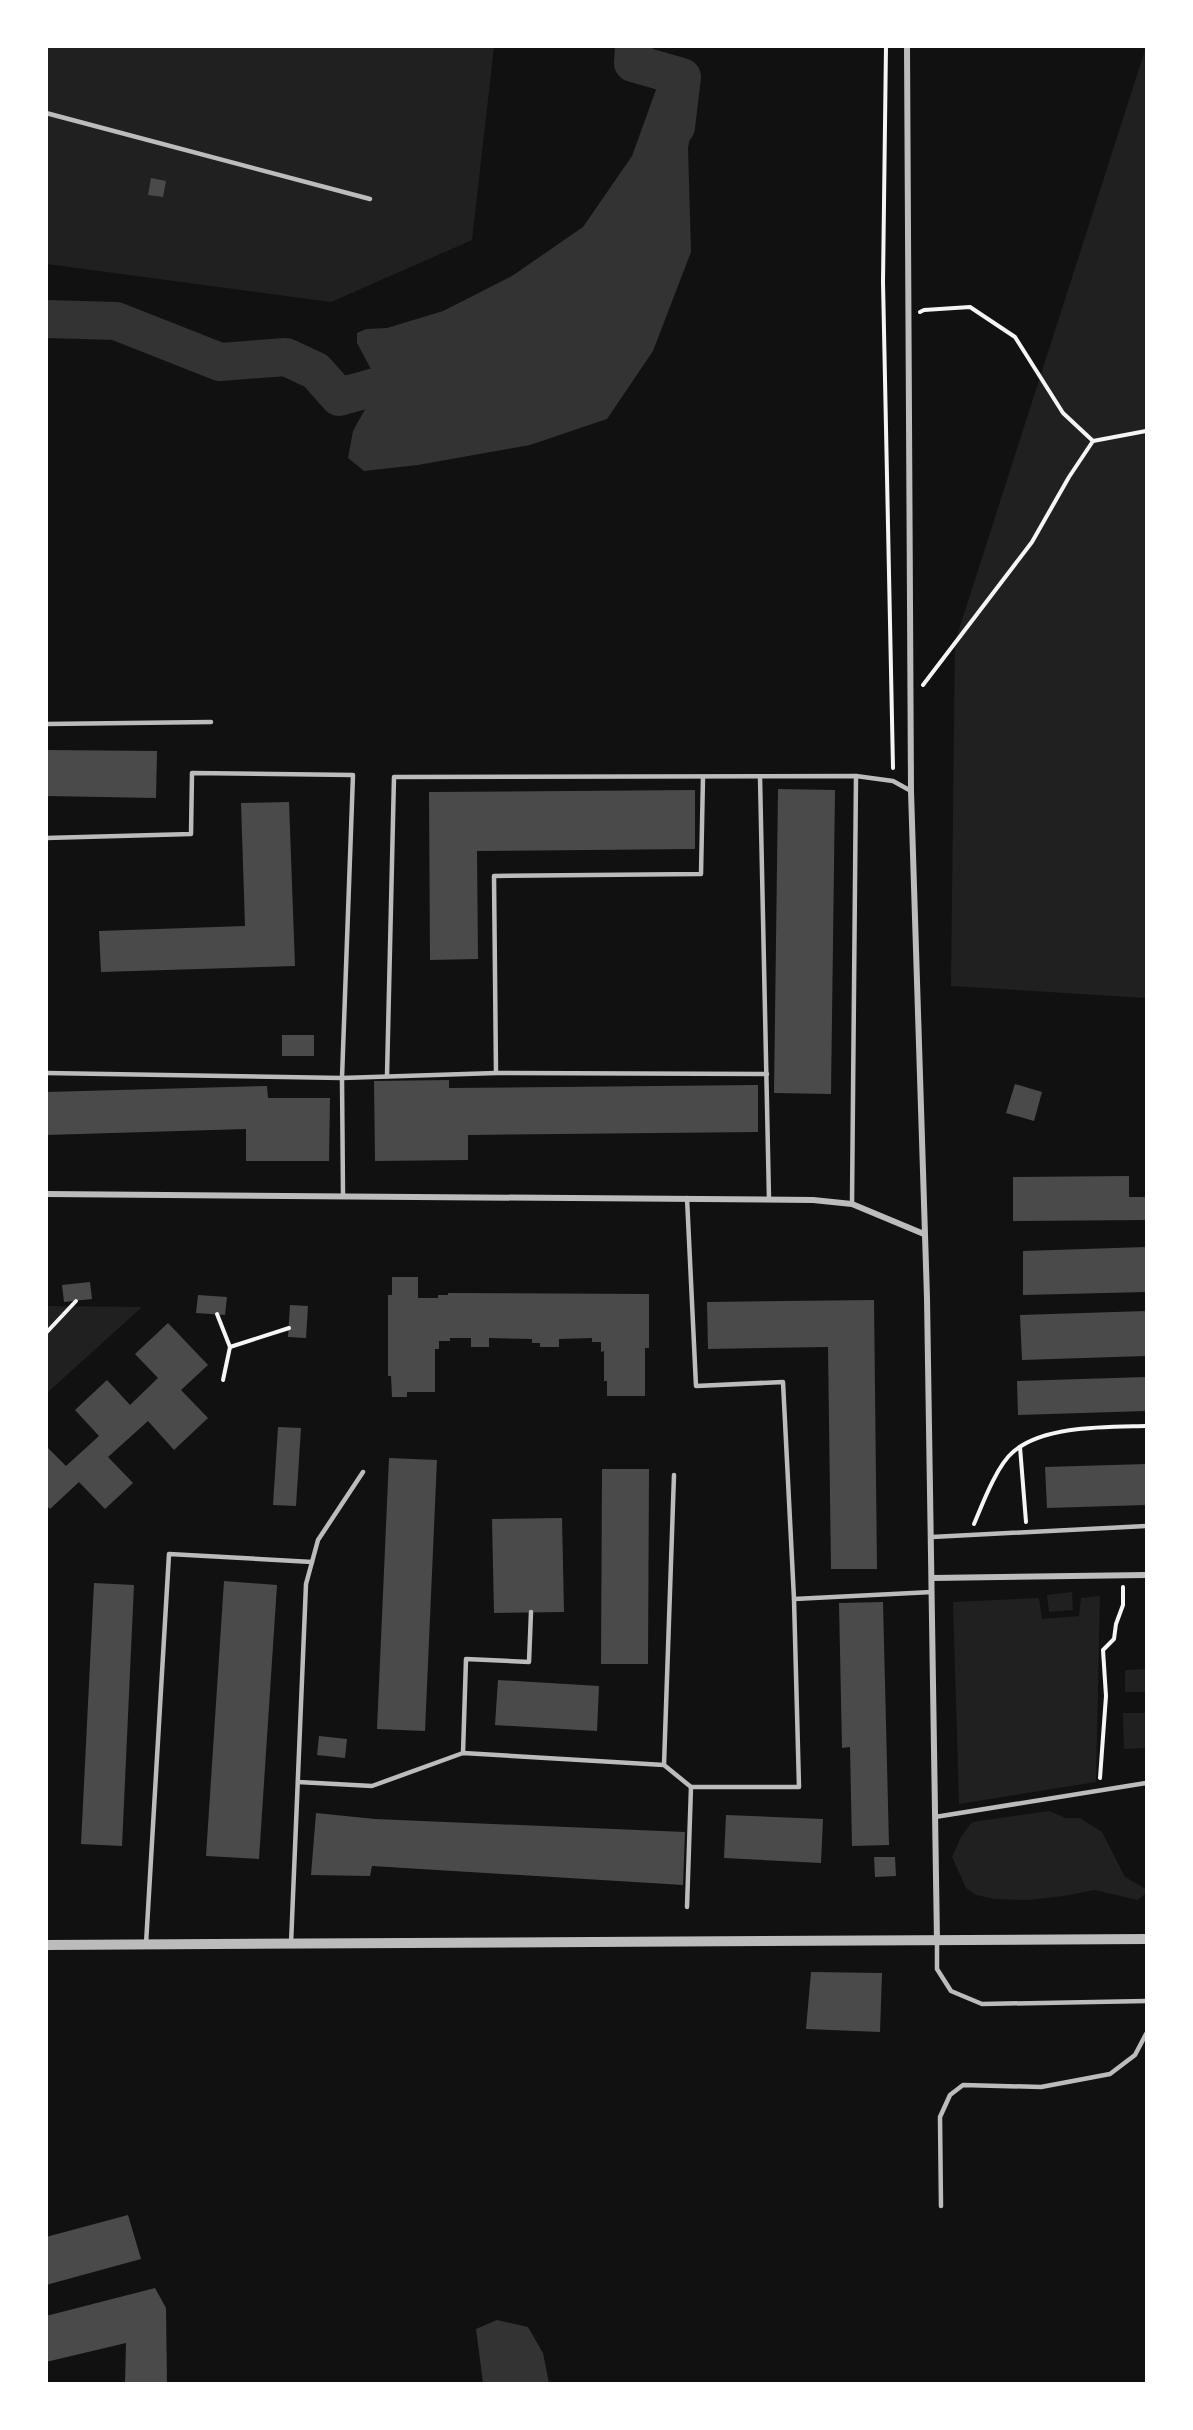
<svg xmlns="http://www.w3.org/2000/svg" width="1193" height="2430" font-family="Overpass,sans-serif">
<rect width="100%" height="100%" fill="#111"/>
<g fill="#202020">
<polygon points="47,47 494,47 472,240 331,302 47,264"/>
<polygon points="1146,47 1146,998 951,986 955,642"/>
<polygon points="47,1306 142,1307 47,1393"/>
<polygon points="1072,1592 1073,1610 1049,1612 1047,1595"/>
<polygon points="1100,1596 1096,1782 959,1804 953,1602 1039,1598 1042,1619 1079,1616 1081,1598"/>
<polygon points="1145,1669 1146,1692 1125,1692 1125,1670"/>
<polygon points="1123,1713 1146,1713 1146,1748 1124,1749"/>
<polygon points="1049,1811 1066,1818 1080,1818 1102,1832 1125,1877 1146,1889 1146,1893 1138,1900 1094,1890 1064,1896 1028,1900 995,1899 976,1895 966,1888 952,1857 961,1837 972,1822"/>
</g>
<g fill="#333">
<polygon points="682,77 699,88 688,148 691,252 653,351 607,419 530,445 418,465 364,471 348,458 353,431 379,384 357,343 357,333 366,329 387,328 443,311 512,276 583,227 632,156 657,87"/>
<polygon points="497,2320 528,2327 543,2353 549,2383 483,2383 476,2329"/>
</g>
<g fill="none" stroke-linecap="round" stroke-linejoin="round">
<g stroke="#333" stroke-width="38">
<polyline points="634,46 633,63 682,77 676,127"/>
<polyline points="46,319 116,321 220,362 286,357 316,371 339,397 429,372"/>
</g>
</g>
<g fill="#4a4a4a">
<polygon points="151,178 166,181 163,197 148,195"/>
<polygon points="46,750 157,751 156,798 46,796"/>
<polygon points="778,789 835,790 831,1094 774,1093"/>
<polygon points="695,790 695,849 477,851 478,959 430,960 429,792"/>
<polygon points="289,802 295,966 101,972 99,931 245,926 241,803"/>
<rect x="282" y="1035" width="32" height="21"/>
<polygon points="449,1080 449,1088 758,1085 758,1132 468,1135 468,1160 375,1161 374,1081"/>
<polygon points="1015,1084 1042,1092 1034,1121 1006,1113"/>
<polygon points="267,1086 268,1098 330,1098 329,1161 246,1161 246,1129 46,1135 46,1092"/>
<polygon points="1129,1176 1129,1197 1146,1197 1146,1220 1013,1221 1013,1177"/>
<polygon points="1146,1247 1146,1292 1023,1295 1023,1251"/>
<polygon points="392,1277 418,1277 418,1298 438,1298 438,1295 448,1295 448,1293 649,1294 649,1348 645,1348 645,1396 607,1396 607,1381 604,1381 604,1351 601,1352 601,1342 592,1342 592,1338 559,1339 559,1347 540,1347 540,1343 532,1343 532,1339 489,1338 489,1347 471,1347 471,1338 450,1338 450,1341 439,1341 439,1349 435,1349 435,1392 407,1392 407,1397 392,1397 391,1376 388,1376 388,1295 392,1295"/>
<polygon points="90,1282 92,1299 64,1302 62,1285"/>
<polygon points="198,1295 227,1297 225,1315 196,1313"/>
<polygon points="874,1300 877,1569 831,1569 828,1347 708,1349 707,1302"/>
<polygon points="290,1305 308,1306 306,1338 288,1337"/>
<polygon points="1146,1311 1146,1356 1022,1360 1020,1315"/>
<polygon points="168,1323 208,1365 181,1390 208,1418 174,1450 148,1421 108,1457 133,1483 105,1509 79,1482 50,1509 46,1505 46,1446 66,1466 99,1436 75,1410 107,1380 130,1405 158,1378 135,1354"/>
<polygon points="1146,1377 1146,1411 1018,1415 1017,1381"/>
<polygon points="278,1427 301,1428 296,1506 273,1505"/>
<polygon points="389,1458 437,1460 425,1731 377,1729"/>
<polygon points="1146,1464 1146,1505 1047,1508 1045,1467"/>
<polygon points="602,1469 649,1469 648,1664 601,1664"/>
<polygon points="562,1518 564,1612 494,1613 492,1519"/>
<polygon points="224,1581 277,1585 259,1859 206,1856"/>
<polygon points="94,1583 134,1585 122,1846 81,1844"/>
<polygon points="883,1602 889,1845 852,1846 850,1747 842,1748 839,1603"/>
<polygon points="498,1680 599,1686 597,1731 495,1725"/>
<polygon points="319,1736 347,1739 345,1758 317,1755"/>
<polygon points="316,1813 375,1819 685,1832 683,1885 372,1866 370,1876 311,1875"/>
<polygon points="726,1815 823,1819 821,1863 724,1858"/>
<polygon points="874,1857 895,1857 896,1876 875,1877"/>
<polygon points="811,1972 882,1973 880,2032 806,2029"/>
<polygon points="128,2215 141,2259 46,2285 46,2237"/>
<polygon points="155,2288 166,2308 167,2384 125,2384 126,2343 46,2362 46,2316"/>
</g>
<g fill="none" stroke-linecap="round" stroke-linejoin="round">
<g stroke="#f5f5f5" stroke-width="4">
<polyline points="886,46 883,282 893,768"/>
<polyline points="920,312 924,310 970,307 1015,337 1063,413 1093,441"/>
<polyline points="923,685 1032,542 1069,477 1093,441 1146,431"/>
<polyline points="217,1314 230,1347 223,1380"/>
<polyline points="46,1333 76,1301"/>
<polyline points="230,1347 289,1328"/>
<polyline points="1020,1447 1026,1522"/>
<path d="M974,1524C982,1505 997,1465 1013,1452C1044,1425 1108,1427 1146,1426"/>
<polyline points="1100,1778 1106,1696 1103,1650 1114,1639 1116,1624 1123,1605 1123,1587"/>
</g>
<g stroke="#bcbcbc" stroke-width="4.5">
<polyline points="46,113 370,199"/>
<polyline points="46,724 211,722"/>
<polyline points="760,777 769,1199"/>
<polyline points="46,838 191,834 192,773 353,775 342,1078 343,1195"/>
<polyline points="46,1073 342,1078 496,1073 767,1074"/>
<polyline points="496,1073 494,876 701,874 703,777"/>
<polyline points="387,1076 394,777 856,776 893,781 911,791"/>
<polyline points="687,1198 696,1386 783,1382 794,1599 932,1592"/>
<polyline points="852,1204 856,776"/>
<polyline points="932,1537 1146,1526"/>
<polyline points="463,1753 466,1659 529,1662 531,1612"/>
<polyline points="664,1765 674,1475"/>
<polyline points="298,1782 372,1786 463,1753 664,1765 691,1787"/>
<polyline points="935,1817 1146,1783"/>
<polyline points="687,1907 691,1787 799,1787 794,1599"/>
<polyline points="937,1941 937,1969 951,1991 982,2004 1146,2001"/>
<polyline points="146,1944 169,1554 312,1562"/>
<polyline points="291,1944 306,1584 318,1540 363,1472"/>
<polyline points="941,2206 940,2117 950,2095 963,2085 1041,2087 1110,2074 1135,2055 1146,2034"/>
</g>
<g stroke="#bcbcbc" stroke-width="6">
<polyline points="907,46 911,791 927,1298 937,1941"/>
<polyline points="46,1194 813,1200 852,1204 924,1234"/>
<polyline points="932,1578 1146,1575"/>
</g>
<polyline stroke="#bcbcbc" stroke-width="10" points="46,1945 1146,1939"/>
</g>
<rect width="1193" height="2430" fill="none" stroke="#ffffff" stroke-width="96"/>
</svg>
